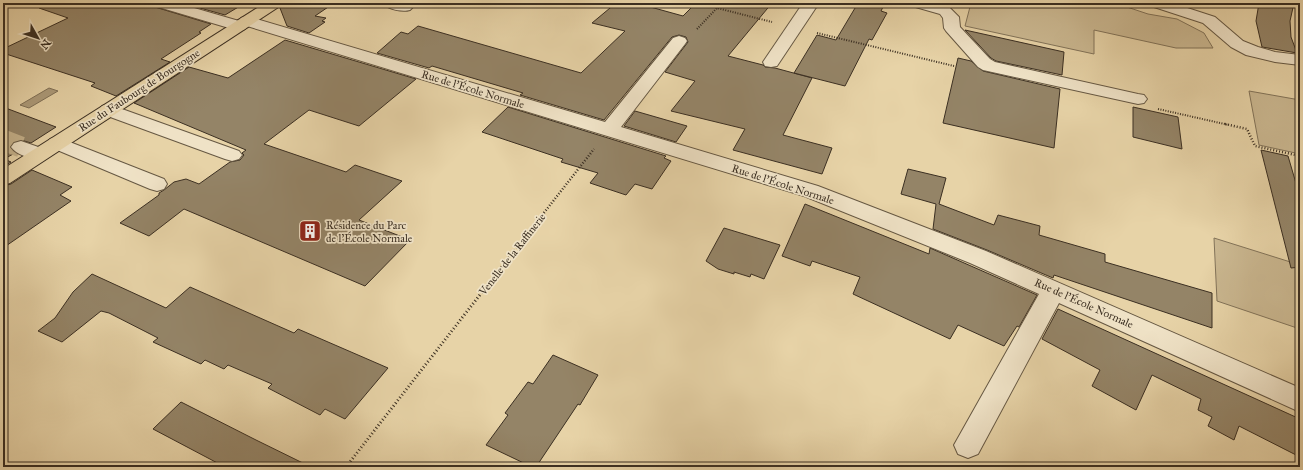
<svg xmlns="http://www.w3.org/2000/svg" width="1303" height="470" font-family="'IM FELL Great Primer',serif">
<rect width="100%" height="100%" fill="#e7d3a7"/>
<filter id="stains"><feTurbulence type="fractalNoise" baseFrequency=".005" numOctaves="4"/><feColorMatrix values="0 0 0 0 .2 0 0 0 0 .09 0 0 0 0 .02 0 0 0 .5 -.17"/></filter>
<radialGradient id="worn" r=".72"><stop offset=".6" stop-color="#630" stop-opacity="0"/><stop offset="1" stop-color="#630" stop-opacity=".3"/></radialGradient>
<g fill="#cab790" stroke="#827359">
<polygon points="971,3 1115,3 1148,14 1177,19 1204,33 1213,48 1176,48 1094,30 1094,54 965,26"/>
<polygon points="1249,91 1300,100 1300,154 1259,145"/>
<polygon points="1214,238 1300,265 1300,329 1217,301"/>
</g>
<polygon fill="#ad9b7a" stroke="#7f7057" points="49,88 58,91 29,108 20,105"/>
<g fill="#948467" stroke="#3b2f22">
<polygon points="40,3 150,3 155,7 211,24 199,32 201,33 161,59 170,62 116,96 91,86 95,83 3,53 3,49 68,18 39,8"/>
<polygon points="182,3 245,3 225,15"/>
<polygon points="284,3 334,3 315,16 326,18 322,21 325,22 309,33 287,26 280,8"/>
<polygon points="616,3 636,3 683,16 696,3 772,3 728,56 763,65 765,67 775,68 812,78 783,135 832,148 822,174 733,150 745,129 671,111 695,81 665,72 688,42 686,37 679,35 672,37 604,120 520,95 523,93 432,66 429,68 377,53 401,32 408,34 418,26 581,73 625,31 592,23"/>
<polygon points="858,3 885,3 881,11 887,13 872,40 869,39 845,86 794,73 817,35 836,40"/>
<polygon points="1259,3 1294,3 1290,21 1291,37 1297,53 1262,47 1256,21"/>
<polygon points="965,30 1064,52 1062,75 996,61 991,58"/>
<polygon points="285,40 416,79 359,126 309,110 264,144 346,172 355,165 402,181 359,220 410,240 365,286 184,209 149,236 120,223 159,195 159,193 164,190 174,182 186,179 199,184 230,162 240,160 244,155 242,153 246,150 134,103 189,67 228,78"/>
<polygon points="958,58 971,61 983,71 1060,89 1054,148 943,123"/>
<polygon points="3,107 56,127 31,143 21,140 13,142 10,147 15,153 4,159 11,162 3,167"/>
<polygon points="508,107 666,156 664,158 671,161 652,189 635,184 626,195 590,183 598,173 561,162 563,159 482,132"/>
<polygon points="1133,107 1178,117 1182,149 1133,137"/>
<polygon points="635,111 687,126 676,142 624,126"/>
<polygon points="1261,150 1288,156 1300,197 1300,267 1291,268"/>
<polygon points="908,169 946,178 939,204 994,225 998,215 1040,226 1039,235 1105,254 1105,262 1212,293 1212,328 1054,275 1053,278 987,250 933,229 936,204 901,194"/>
<polygon points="32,170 72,187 60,195 71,201 3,248 3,186 11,184"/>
<polygon points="805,204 929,254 930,248 1037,295 1019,327 1017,326 1004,346 958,325 950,339 853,294 860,277 812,261 810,266 782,256"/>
<polygon points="724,228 780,245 764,279 751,274 750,277 734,272 734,274 718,269 706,261"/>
<polygon points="92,274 166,308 190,287 294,333 298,329 388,368 345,419 325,409 320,415 268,388 272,384 228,365 224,369 205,360 201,364 153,342 158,338 109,313 101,311 62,342 38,331 55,318 73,292"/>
<polygon points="1058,309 1300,419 1300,457 1239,426 1234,440 1208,426 1212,417 1198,410 1201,399 1152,375 1136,410 1092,386 1100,370 1042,339"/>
<polygon points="553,355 598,375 580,405 578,404 536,467 532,467 486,445 508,415 505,413 528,382 533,384"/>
<polygon points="181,402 256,440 311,467 225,467 153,429"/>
</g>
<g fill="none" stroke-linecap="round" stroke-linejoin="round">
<polyline stroke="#c5b28c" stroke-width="21" stroke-dasharray="21 10" stroke-linecap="butt" points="3,140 21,147"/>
<g stroke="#665843" stroke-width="2">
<g id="minor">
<polygon points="152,3 177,3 239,21 241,18 247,16 253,18 605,122 673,38 679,36 685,38 687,41 685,44 621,127 818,186 986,251 1300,388 1300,412 1059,303 978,454 968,458 958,454 954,445 1039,294 970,263 804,196 247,26 245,29 239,31 155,6"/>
<path d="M383,3H408L413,7L410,10C403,12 388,10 383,3Z"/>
<polygon points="803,3 819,3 777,66 771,67 765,66 763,62"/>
<polygon points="909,3 934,3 950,8 959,17 960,27 990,59 995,62 1138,94 1144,95 1147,99 1144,103 1138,104 983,70 978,67 946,31 944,28 943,18 940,14 912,6"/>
<polygon points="1148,3 1172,3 1215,17 1243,41 1258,47 1275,52 1300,55 1300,65 1275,62 1246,55 1231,47 1203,23 1151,6"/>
<polygon points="108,104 239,151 242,155 239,159 232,161 225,159 102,114 99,110 102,106"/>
<polygon points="57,137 164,179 167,184 164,189 157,191 150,189 50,147 47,143 50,139"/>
<path d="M21,141L47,150L50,154L47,158C37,161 17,156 11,147L14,143Z"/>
</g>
</g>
<g stroke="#3b2f22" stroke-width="2">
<polygon id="major" points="265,3 283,3 280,6 10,183 3,185 3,169"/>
</g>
<g stroke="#3b2f22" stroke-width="2" stroke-dasharray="1 1.5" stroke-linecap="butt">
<polyline points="717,8 721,3"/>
<polyline points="697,29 717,8 772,22"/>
<polyline points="817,33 954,66"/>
<polyline points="1158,109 1229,125"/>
</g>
<g stroke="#3b2f22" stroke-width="2.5" stroke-dasharray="1 2" stroke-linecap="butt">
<polyline points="1225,124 1247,129 1255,146 1300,156"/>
<polyline points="492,279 594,149"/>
</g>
<polyline stroke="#3b2f22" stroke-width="3" stroke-dasharray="1 2.5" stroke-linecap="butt" points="346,467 493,278"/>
<use href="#minor" fill="#efe2c6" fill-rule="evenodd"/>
<use href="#major" fill="#e7d3a7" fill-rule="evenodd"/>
</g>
<defs>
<g id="building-square" transform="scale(1.15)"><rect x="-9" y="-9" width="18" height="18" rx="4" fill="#8f2418" stroke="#efe2c6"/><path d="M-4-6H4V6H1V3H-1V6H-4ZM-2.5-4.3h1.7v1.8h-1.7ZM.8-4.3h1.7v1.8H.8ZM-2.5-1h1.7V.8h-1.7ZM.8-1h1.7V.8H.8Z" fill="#fff"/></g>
</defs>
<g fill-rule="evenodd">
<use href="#building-square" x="310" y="231"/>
</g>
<g text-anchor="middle" stroke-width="3.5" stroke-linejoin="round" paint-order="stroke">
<g font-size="11" fill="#3b2f22" stroke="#efe2c6">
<text transform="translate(473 89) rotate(17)" y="4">Rue de l'École Normale</text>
<text transform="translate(139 90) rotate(-33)" y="4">Rue du Faubourg de Bourgogne</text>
<text transform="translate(783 184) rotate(18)" y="4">Rue de l'École Normale</text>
<text transform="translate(512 254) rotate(-52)" y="4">Venelle de la Raffinerie</text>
<text transform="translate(1084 303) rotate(24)" y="4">Rue de l'École Normale</text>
</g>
<g font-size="11" fill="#3b2f22" stroke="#efe2c6" text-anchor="start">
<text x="326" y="229">Résidence du Parc<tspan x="326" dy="13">de l'École Normale</tspan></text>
</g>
</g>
<rect width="1303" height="470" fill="none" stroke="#e7d3a7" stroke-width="16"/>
<rect x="4" y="4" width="1295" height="462" fill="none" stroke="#3b2f22" stroke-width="2"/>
<rect x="8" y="8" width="1287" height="454" fill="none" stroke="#3b2f22"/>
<g transform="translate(38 38) rotate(129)" stroke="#efe2c6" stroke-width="3" paint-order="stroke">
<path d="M0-3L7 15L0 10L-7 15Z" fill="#3b2f22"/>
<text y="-6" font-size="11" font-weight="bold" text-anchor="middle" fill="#3b2f22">N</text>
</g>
<rect width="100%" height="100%" filter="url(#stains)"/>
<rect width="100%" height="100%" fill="url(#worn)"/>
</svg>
